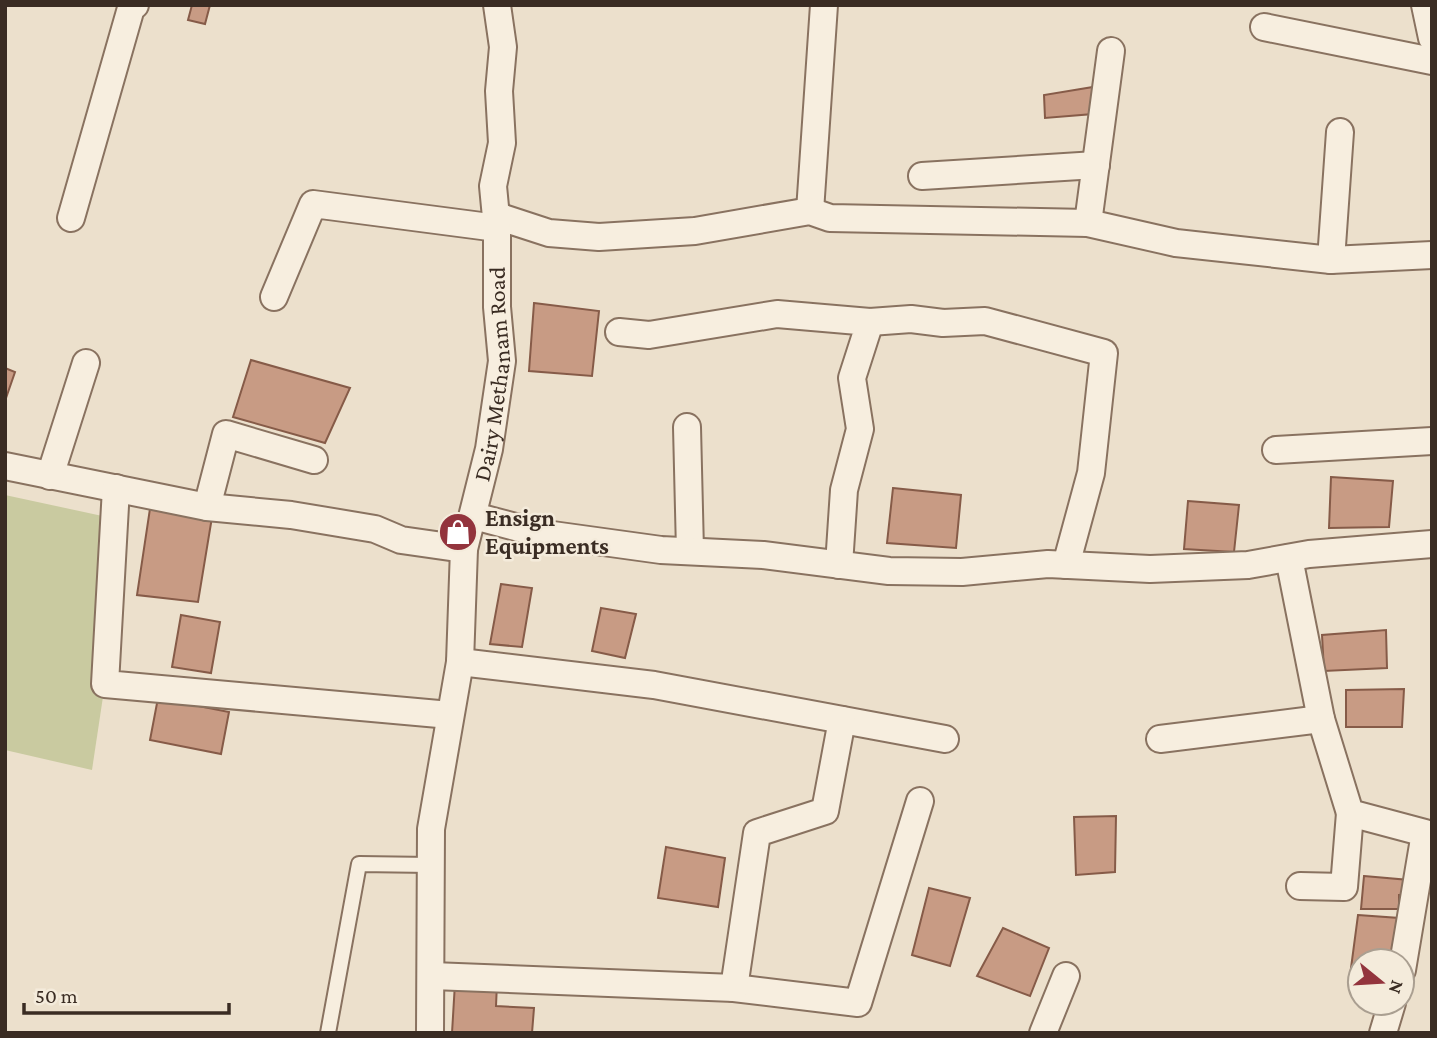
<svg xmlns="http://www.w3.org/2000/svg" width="1437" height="1038" font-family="'Crimson Pro',serif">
<rect width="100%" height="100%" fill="#ece0cc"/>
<polygon fill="#c9caa0" points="5,495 121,520 110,650 92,770 5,750"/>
<g fill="#c89b84" stroke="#865b48" stroke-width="2">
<polygon points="192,5 210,5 205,24 188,20"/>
<polygon points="1093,87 1093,114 1045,118 1044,95"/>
<polygon points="534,303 599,311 592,376 529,371"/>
<polygon points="251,360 350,388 325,443 233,417"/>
<polygon points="5,368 15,372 5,401"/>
<polygon points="1331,477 1393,481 1389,527 1329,528"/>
<polygon points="893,488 961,495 956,548 887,543"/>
<polygon points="1188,501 1239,505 1234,552 1184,549"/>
<polygon points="151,502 213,511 198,602 137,595"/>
<polygon points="501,584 532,588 522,647 490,644"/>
<polygon points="601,608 636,614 625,658 592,651"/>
<polygon points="181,615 220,622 211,673 172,667"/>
<polygon points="1386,630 1387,668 1324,671 1322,635"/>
<polygon points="1404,689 1402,727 1346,727 1346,690"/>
<polygon points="158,698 229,712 221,754 150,740"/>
<polygon points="1116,816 1115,872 1076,875 1074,817"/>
<polygon points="666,847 725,858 718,907 658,898"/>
<polygon points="1364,876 1409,880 1407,895 1399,895 1399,909 1361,909"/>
<polygon points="929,888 970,898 950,966 912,955"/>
<polygon points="1358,915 1399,918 1393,961 1360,961 1360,984 1349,983"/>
<polygon points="1003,928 1049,948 1030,996 977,976"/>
<polygon points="455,983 497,983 496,1006 534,1008 532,1033 452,1033"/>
</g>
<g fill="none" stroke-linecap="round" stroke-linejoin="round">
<g stroke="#897260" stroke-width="18">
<polyline id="lane" points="328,1033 359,864 431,865"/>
</g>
<g stroke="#897260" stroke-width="30">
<g id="street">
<polyline points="1425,5 1432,38"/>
<polyline points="1264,27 1432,61"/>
<polyline points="922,176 1096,165"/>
<polyline points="810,211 824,5"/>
<polyline points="497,216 549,233 599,237 695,231 810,211 830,218 1088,223 1176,243 1331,260 1432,255"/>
<polyline points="71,218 131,8 135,5"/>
<polyline points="1088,223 1111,51"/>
<polyline points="1331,260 1340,132"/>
<polyline points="274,297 313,204 497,228"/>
<polyline points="870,322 911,319 943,323 985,321 1104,353 1091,473 1066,565"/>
<polyline points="619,332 649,335 777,314 870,322 852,378 860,429 844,490 839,565"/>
<polyline points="687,427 690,551"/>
<polyline points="1276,450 1432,441"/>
<polyline points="5,466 207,507 291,515 375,529 401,540 464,549"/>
<polyline points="50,476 86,363"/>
<polyline points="116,488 105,684 450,715"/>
<polyline points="207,507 226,434 314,460"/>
<polyline points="474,516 538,533 661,550 763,555 889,571 962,572 1048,564 1150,569 1248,565 1309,554 1432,544"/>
<polyline points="1289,558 1321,719 1350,813 1425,833 1402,970"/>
<polyline points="460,662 654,685 945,739"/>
<polyline points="1160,739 1321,719"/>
<polyline points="1300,886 1344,887 1350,813"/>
<polyline points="432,976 734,988 858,1003 920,801"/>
<polyline points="734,988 757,833 825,811 842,720"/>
<path id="s1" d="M430,1033L431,829L460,662L464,549L489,449L502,361L497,307V228L493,186L502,143L499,91L503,47L497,5"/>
<polyline points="1043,1033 1066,976"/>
<polyline points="1383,1033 1392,1003"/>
</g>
</g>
<use href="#lane" stroke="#f7eedf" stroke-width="14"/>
<use href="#street" stroke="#f7eedf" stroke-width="26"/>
</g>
<defs>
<g id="shop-disc" transform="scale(2.0125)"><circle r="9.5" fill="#93343d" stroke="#f4ebdb"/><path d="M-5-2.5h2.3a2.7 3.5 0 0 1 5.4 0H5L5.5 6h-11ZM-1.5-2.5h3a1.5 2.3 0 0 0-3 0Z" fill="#fff"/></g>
</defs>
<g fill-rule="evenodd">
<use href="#shop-disc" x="458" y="532"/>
</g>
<g text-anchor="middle" stroke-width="5" stroke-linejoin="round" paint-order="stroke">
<g font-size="24" fill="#3a2c23" stroke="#f4ebdb">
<text dy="8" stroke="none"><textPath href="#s1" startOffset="665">Dairy Methanam Road</textPath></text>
</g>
<g font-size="24" font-weight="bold" fill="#3a2c23" stroke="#f4ebdb" text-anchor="start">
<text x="485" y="526">Ensign<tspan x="485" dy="28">Equipments</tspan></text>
</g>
</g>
<rect width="1437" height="1038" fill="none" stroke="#3a2c23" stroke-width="14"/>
<g transform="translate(1381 982) rotate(108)"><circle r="33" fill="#f4ebdb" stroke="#aa9f91" stroke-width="2"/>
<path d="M0-5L12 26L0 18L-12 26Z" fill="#93343d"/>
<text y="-10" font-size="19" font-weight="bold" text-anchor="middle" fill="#3a2c23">N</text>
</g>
<path d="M24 1003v10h205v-10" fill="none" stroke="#3a2c23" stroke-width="3.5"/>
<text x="35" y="1003" font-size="21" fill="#3a2c23" stroke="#f4ebdb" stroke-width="5" paint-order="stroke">50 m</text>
</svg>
